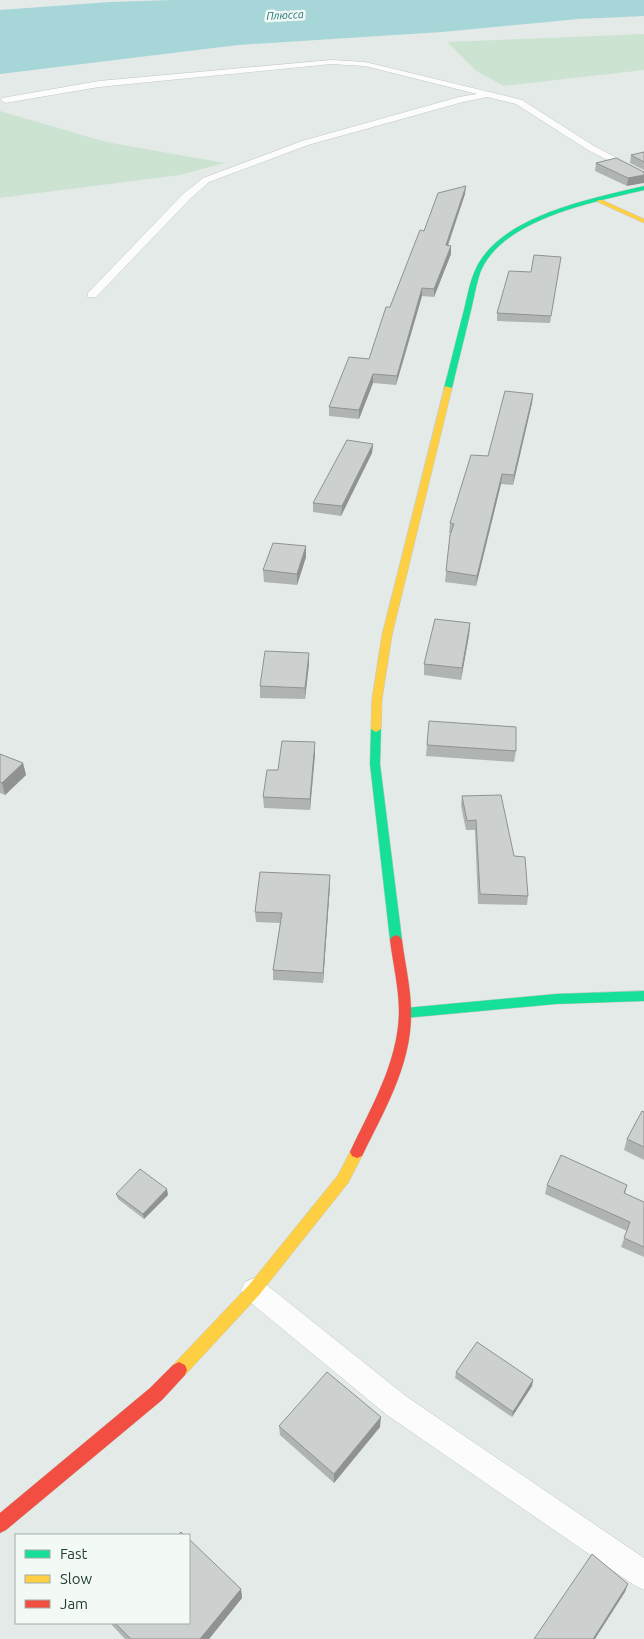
<svg xmlns="http://www.w3.org/2000/svg" width="644" height="1639" font-family="Ubuntu,sans-serif">
<rect width="100%" height="100%" fill="#e4eae7"/>
<g fill="#cde3d2">
<polygon points="644,34 644,70 504,86 476,71 447,42"/>
<polygon points="0,111 106,142 225,163 180,175 0,198"/>
</g>
<polygon fill="#a6d6d8" points="173,0 644,0 644,16 578,19 442,32 238,45 0,74 0,10 110,2"/>
<g fill="none" stroke-linecap="round" stroke-linejoin="round">
<g stroke="#c1c7c4" stroke-width="1">
<g id="lane">
<polygon points="331,60 365,62 522,100 594,146 644,172 644,179 588,150 516,104 487,97 463,102 308,145 209,182 190,199 96,297 88,297 88,293 182,195 203,178 302,141 459,97 477,94 365,66 331,64 99,87 5,103 1,100 2,98 99,81"/>
<polygon points="254,1278 263,1282 407,1397 644,1558 644,1590 634,1585 387,1415 245,1298 241,1290 245,1282"/>
</g>
</g>
<g stroke="#c0c8c4" stroke-width="1">
<g id="fast">
<path d="M644,186V190C594,202 501,219 480,273C476,285 474,298 471,310C465,336 458,362 452,388L445,390L444,388C451,362 457,336 464,310C467,298 469,285 474,273C496,216 591,199 644,186Z"/>
<polygon points="376,726 381,729 380,764 402,940 400,943 392,943 390,940 370,764 371,729"/>
<polygon points="644,991 644,1001 556,1004 405,1018 400,1017 399,1013 400,1009 405,1008 556,994"/>
</g>
</g>
<g stroke="#c0c8c4" stroke-width="1">
<g id="slow">
<polygon points="598,200 602,200 644,219 644,223 598,202"/>
<polygon points="445,386 452,388 392,635 382,699 381,729 376,732 371,729 372,699 382,635"/>
<polygon points="357,1146 362,1148 364,1152 348,1183 259,1295 185,1375 179,1378 173,1375 171,1370 173,1365 249,1285 338,1175 352,1148"/>
</g>
</g>
<g stroke="#c0c8c4" stroke-width="1">
<g id="jam">
<path d="M396,935L400,937L402,940C405,964 411,988 411,1012C412,1064 384,1111 362,1156L357,1158L352,1156L350,1152C371,1107 398,1063 399,1012C399,988 393,964 390,940L392,937Z"/>
<polygon points="179,1362 185,1365 187,1370 185,1375 162,1400 6,1530 0,1533 0,1513 150,1388 173,1365"/>
</g>
</g>
<use href="#lane" fill="#fbfcfb" fill-rule="evenodd"/>
<use href="#fast" fill="#16e098" fill-rule="evenodd"/>
<use href="#slow" fill="#ffcf43" fill-rule="evenodd"/>
<use href="#jam" fill="#f24e42" fill-rule="evenodd"/>
</g>
<g fill="#afb4b2">
<polygon points="644,152 644,170 630,163 631,155"/>
<polygon points="596,163 644,172 627,186 595,171"/>
<polygon points="465,194 448,246 451,246 451,254 434,297 422,296 396,385 373,383 359,419 329,416 329,407 369,359 390,307 424,231"/>
<polygon points="560,264 550,323 497,321 497,313 531,272"/>
<polygon points="533,394 532,403 513,485 501,484 476,586 445,582 450,533 449,533 450,523 488,456"/>
<polygon points="373,444 372,453 341,516 313,512 313,503"/>
<polygon points="306,557 297,585 264,582 263,570"/>
<polygon points="470,623 469,635 461,680 424,675 424,664"/>
<polygon points="309,664 305,699 260,698 260,686"/>
<polygon points="429,721 516,751 514,762 426,756"/>
<polygon points="0,754 23,763 26,775 5,795 0,793"/>
<polygon points="315,754 310,810 264,808 263,797 278,770"/>
<polygon points="462,796 514,856 528,896 527,905 478,904 475,830 466,830 461,806"/>
<polygon points="330,885 323,983 273,980 273,970 280,923 256,922 255,912"/>
<polygon points="644,1112 644,1160 624,1150 627,1139"/>
<polygon points="547,1185 627,1185 625,1194 644,1202 644,1257 621,1247 627,1231 545,1194"/>
<polygon points="116,1194 168,1195 144,1219 118,1199"/>
<polygon points="456,1372 533,1380 532,1386 512,1417 455,1378"/>
<polygon points="279,1426 380,1427 334,1483 280,1435"/>
<polygon points="241,1589 242,1598 209,1639 125,1639 111,1624 110,1623 189,1623"/>
</g>
<g fill="#8f9291">
<polygon points="644,175 644,183 627,186 628,178"/>
<polygon points="466,186 465,194 445,253 446,245"/>
<polygon points="451,246 451,254 434,297 434,289"/>
<polygon points="422,288 422,296 396,385 397,376"/>
<polygon points="373,374 373,383 359,419 359,410"/>
<polygon points="533,394 532,403 513,485 514,475"/>
<polygon points="373,444 372,453 341,516 342,506"/>
<polygon points="502,474 501,484 476,586 477,576"/>
<polygon points="306,546 306,557 297,585 297,574"/>
<polygon points="470,623 469,635 461,680 462,668"/>
<polygon points="309,653 309,664 305,699 305,688"/>
<polygon points="315,742 315,754 310,810 310,799"/>
<polygon points="23,763 26,775 5,795 2,783"/>
<polygon points="330,875 330,885 323,983 323,973"/>
<polygon points="167,1189 168,1195 144,1219 143,1214"/>
<polygon points="533,1380 532,1386 512,1417 513,1412"/>
<polygon points="381,1417 380,1427 334,1483 334,1474"/>
<polygon points="628,1584 625,1592 595,1639 593,1639"/>
<polygon points="241,1589 242,1598 209,1639 200,1639"/>
</g>
<g fill="#ccd1cf" stroke="#8f9291">
<polygon points="644,152 644,162 631,155"/>
<polygon points="616,158 644,172 644,175 628,178 596,163"/>
<polygon points="466,186 446,245 451,246 434,289 422,288 397,376 373,374 359,410 329,407 349,357 369,359 386,307 390,307 420,230 424,231 438,193"/>
<polygon points="534,255 561,257 551,316 497,313 509,271 531,272"/>
<polygon points="505,391 533,394 514,475 502,474 477,576 446,571 450,535 454,524 450,523 471,455 488,456"/>
<polygon points="347,440 373,444 342,506 313,503"/>
<polygon points="273,543 306,546 297,574 263,570"/>
<polygon points="435,619 470,623 462,668 424,664"/>
<polygon points="265,651 309,653 305,688 260,686"/>
<polygon points="429,721 516,727 516,751 427,745"/>
<polygon points="282,741 315,742 310,799 263,797 267,770 278,770"/>
<polygon points="0,754 23,763 2,783 0,782"/>
<polygon points="501,795 514,856 525,857 528,896 480,894 476,820 467,821 462,796"/>
<polygon points="260,872 330,875 323,973 273,970 282,913 255,912"/>
<polygon points="642,1111 644,1112 644,1147 627,1139"/>
<polygon points="561,1155 627,1185 624,1193 644,1202 644,1247 624,1238 630,1222 547,1185"/>
<polygon points="140,1169 167,1189 143,1214 116,1194"/>
<polygon points="477,1342 533,1380 513,1412 456,1372"/>
<polygon points="327,1372 381,1417 334,1474 279,1426"/>
<polygon points="181,1532 184,1535 178,1535"/>
<polygon points="189,1539 241,1589 200,1639 131,1639 115,1623 189,1623"/>
<polygon points="592,1554 628,1584 593,1639 534,1639"/>
</g>
<g text-anchor="middle" stroke-width="5" stroke-linejoin="round" paint-order="stroke">
<g font-size="11" font-style="italic" fill="#1c747a" stroke="#f3f9f5">
<text transform="translate(285 15) rotate(-3)" y="4">Плюсса</text>
</g>
</g>
<rect x="15" y="1534" width="175" height="90" fill="#f3f9f5" stroke="#9faea8"/>
<rect x="25" y="1550" width="25" height="8" fill="#16e098" stroke="#9faea8"/>
<text x="60" y="1559" font-size="15" fill="#223e34">Fast</text>
<rect x="25" y="1575" width="25" height="8" fill="#ffcf43" stroke="#9faea8"/>
<text x="60" y="1584" font-size="15" fill="#223e34">Slow</text>
<rect x="25" y="1600" width="25" height="8" fill="#f24e42" stroke="#9faea8"/>
<text x="60" y="1609" font-size="15" fill="#223e34">Jam</text>
</svg>
